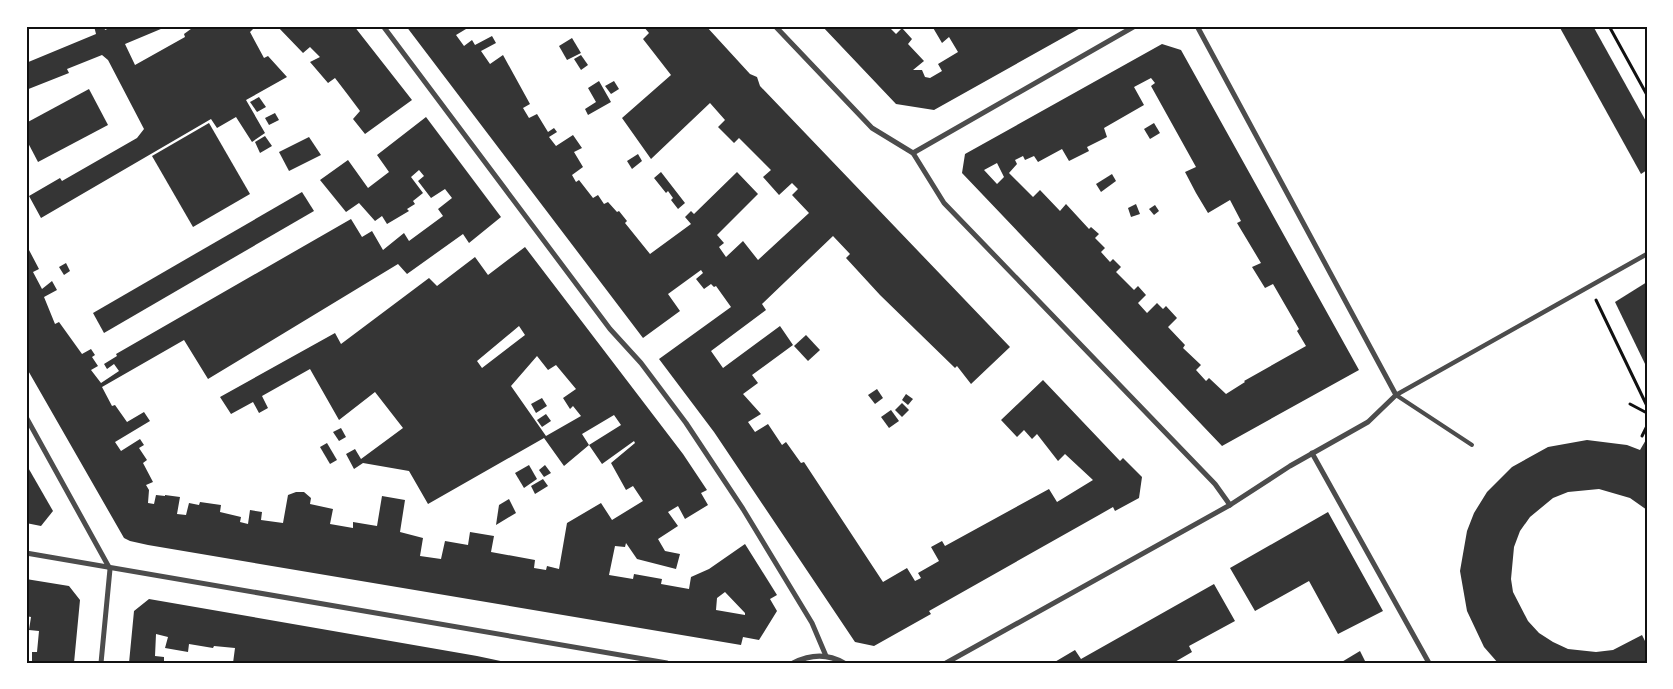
<svg xmlns="http://www.w3.org/2000/svg" width="1673" height="689" font-family="'Asap Condensed',sans-serif">
<rect width="100%" height="100%" fill="#fff"/>
<g fill="#353535" fill-rule="evenodd">
<polygon points="94,26 104,26 105,30 114,26 168,26 125,44 135,65 185,37 184,34 195,26 256,26 250,32 264,58 268,56 287,77 246,100 265,133 252,142 236,117 217,128 211,119 41,218 29,196 60,178 62,181 137,138 144,129 108,60 102,55 67,69 69,73 26,90 26,63 96,34"/>
<polygon points="277,26 354,26 412,100 365,134 353,119 360,111 348,95 335,78 328,83 310,62 320,57 310,47 303,53"/>
<polygon points="406,26 471,26 456,35 464,46 472,40 475,45 492,36 496,43 481,51 490,64 503,55 530,104 523,108 529,118 537,114 548,132 554,128 557,132 549,137 556,146 573,135 582,148 574,152 583,167 572,175 576,182 579,180 593,198 598,195 604,204 608,202 617,212 619,211 627,221 625,223 650,254 691,224 685,217 691,211 694,214 737,172 758,194 717,235 724,243 719,247 726,257 743,241 758,260 809,213 792,195 798,189 792,183 779,195 763,177 771,170 739,138 734,143 718,127 725,120 710,103 651,159 622,118 671,75 643,39 649,33 643,26 706,26 750,74 757,77 760,86 1010,347 971,384 957,366 955,368 880,295 846,258 850,254 833,236 762,304 766,310 711,351 723,368 780,326 793,345 752,375 758,383 743,394 761,414 748,422 755,432 768,424 782,445 786,442 801,463 804,462 883,582 907,568 915,581 921,578 918,573 939,561 931,547 942,541 945,546 1049,489 1057,502 1093,480 1065,454 1058,461 1037,434 1032,439 1024,430 1017,437 1001,420 1043,380 1120,461 1123,458 1142,477 1139,498 1115,511 1113,507 1099,515 929,611 931,614 874,646 855,642 714,432 659,359 731,307 716,286 714,287 711,284 704,289 696,279 703,273 701,270 668,294 680,311 643,338"/>
<polygon points="822,26 888,26 896,34 902,28 912,39 908,44 924,61 913,70 922,70 925,77 930,78 942,71 938,64 958,52 949,37 942,43 932,26 1084,26 934,110 896,104"/>
<polygon points="1559,26 1593,26 1647,123 1647,170 1641,174"/>
<polygon points="572,38 581,53 567,60 559,46"/>
<path d="M1162,44L1181,50L1359,370L1222,446L962,173L965,154ZM1151,78L1155,83L1151,86L1196,167L1185,172L1196,193L1208,213L1230,200L1241,221L1237,223L1261,263L1252,267L1265,288L1273,284L1299,329L1297,331L1306,346L1244,381L1245,382L1226,394L1209,378L1206,381L1196,370L1201,365L1183,348L1185,345L1168,327L1177,318L1166,306L1163,309L1157,303L1147,313L1138,303L1146,295L1138,286L1134,290L1116,272L1121,267L1113,259L1110,262L1101,252L1105,248L1095,238L1099,234L1091,227L1089,229L1066,204L1060,211L1040,190L1033,197L1009,173L1017,164L1015,160L1023,156L1025,160L1034,156L1038,162L1062,149L1069,161L1089,151L1087,147L1107,137L1104,128L1144,105L1134,87ZM997,163L1004,177L997,184L984,170Z"/>
<polygon points="581,55 588,65 581,70 574,59"/>
<polygon points="599,81 611,102 588,115 585,109 596,102 588,88"/>
<polygon points="614,81 619,89 611,94 605,86"/>
<polygon points="89,89 108,125 38,162 26,139 26,123"/>
<polygon points="259,97 266,107 257,112 250,102"/>
<polygon points="275,113 279,120 269,125 265,118"/>
<path d="M426,117L501,217L469,243L463,234L407,274L398,264L208,379L184,340L102,387L112,406L115,405L127,422L144,412L150,421L115,442L121,451L140,439L144,445L139,448L147,460L143,463L153,482L146,485L149,490L148,503L154,504L156,495L165,496V495L180,497L177,514L186,515L189,503L199,505L200,502L221,505L220,512L241,517L240,522L248,524L250,510L262,512L261,520L283,523L288,495L296,492H304L311,498L310,504L333,509L330,524L353,528V522L377,526L382,496L405,500L400,532L423,538L420,556L441,559L445,541L468,545L470,532L494,536L491,552L535,560L534,568L546,570L547,566L559,569L567,523L601,503L612,520L643,501L633,486L626,490L611,463L635,443L634,441L602,464L589,445L564,466L544,438L428,504L409,471L363,463L354,469L346,454L355,449L361,459L403,428L375,392L339,420L310,369L262,396L268,408L259,413L253,402L231,414L220,397L335,333L341,344L429,278L437,286L475,257L488,275L525,247L683,454L707,490L701,493L708,505L685,519L678,506L668,512L678,526L658,539L665,551L680,554L676,569L637,559L626,543L625,547L615,546L609,575L633,579L634,574L662,579L661,584L689,589L691,577L709,569L745,544L777,595L770,599L777,611L759,640L743,637L741,645L148,545L130,541L124,538L26,367V252L29,250L39,269L33,272L42,289L52,281L57,290L44,297L55,324L59,322L82,354L91,349L95,355L92,357L98,366L91,370L101,383L119,371L114,364L107,369L104,364L117,356L116,354L351,219L362,237L372,231L383,250L404,233L409,241L443,216L438,209L452,198L445,189L431,198L418,181L424,176L419,170L411,177L423,193L413,201L415,204L407,209L409,211L387,224L382,216L375,221L359,203L346,212L320,180L348,160L368,188L389,172L377,155ZM519,326L525,335L482,368L477,361ZM537,356L548,370L556,365L576,389L563,398L570,409L573,406L581,416L546,436L511,386ZM614,415L621,425L589,445L582,434ZM725,592L745,613V615L716,610L717,598Z"/>
<polygon points="209,123 250,194 193,227 152,156"/>
<polygon points="1154,123 1160,133 1150,139 1144,129"/>
<polygon points="265,136 272,146 260,153 255,142"/>
<polygon points="309,137 321,155 289,171 279,152"/>
<polygon points="638,154 642,161 632,169 627,161"/>
<polygon points="661,172 685,203 678,209 671,200 673,198 668,191 666,193 654,178"/>
<polygon points="1112,174 1116,181 1101,192 1096,184"/>
<polygon points="302,192 314,211 104,333 93,313"/>
<polygon points="1136,204 1140,214 1131,217 1128,208"/>
<polygon points="1155,205 1159,211 1154,215 1149,209"/>
<polygon points="66,263 70,271 64,275 59,267"/>
<polygon points="1647,282 1647,368 1615,302"/>
<polygon points="806,335 820,350 808,361 794,346"/>
<polygon points="877,389 883,398 875,404 868,395"/>
<polygon points="906,394 913,399 908,405 902,400"/>
<polygon points="542,398 547,406 536,413 531,404"/>
<polygon points="902,403 909,410 902,417 895,410"/>
<polygon points="891,410 899,421 889,428 881,417"/>
<polygon points="546,414 551,421 542,427 537,420"/>
<polygon points="341,428 346,437 339,441 333,432"/>
<polygon points="1647,438 1647,510 1630,498 1599,489 1568,492 1553,498 1530,517 1520,531 1514,547 1511,579 1513,592 1528,621 1539,633 1553,642 1568,649 1596,652 1613,650 1642,635 1645,641 1647,640 1647,663 1498,663 1484,647 1467,611 1460,571 1467,531 1474,513 1487,492 1512,467 1548,447 1587,440 1627,445 1640,450"/>
<polygon points="327,443 337,460 330,464 320,447"/>
<polygon points="26,464 53,511 41,526 26,523"/>
<polygon points="529,465 537,479 524,488 515,473"/>
<polygon points="545,465 551,473 544,477 539,470"/>
<polygon points="543,479 548,486 535,494 531,486"/>
<polygon points="509,499 516,513 496,525 499,505"/>
<polygon points="1328,512 1383,611 1338,634 1309,581 1255,611 1230,568"/>
<polygon points="26,579 69,586 80,600 74,663 32,663 32,652 37,652 39,631 29,630 31,617 26,616"/>
<polygon points="1214,584 1235,621 1189,646 1192,652 1173,663 1053,663 1075,650 1081,659"/>
<polygon points="149,599 477,656 510,663 233,663 235,648 214,646 213,648 189,644 188,652 165,648 168,637 156,634 155,656 164,657 164,663 129,663 134,611"/>
<polygon points="1360,651 1366,663 1340,663"/>
</g>
<g fill="none" stroke-linecap="round" stroke-linejoin="round">
<g stroke="#111" stroke-width="3">
<polyline points="1609,26 1647,95"/>
<polyline points="1596,300 1647,406"/>
<polyline points="1630,404 1647,413"/>
<polyline points="1642,436 1647,426"/>
</g>
<polyline stroke="#4c4c4c" stroke-width="4" points="1396,395 1472,445"/>
<polyline stroke="#4c4c4c" stroke-width="4.5" points="1396,395 1647,254"/>
<g stroke="#4c4c4c" stroke-width="5">
<polyline points="383,26 610,329 641,363 686,423 743,509 812,623 826,656"/>
<polyline points="775,26 872,128 913,153 944,203 1215,484 1230,505"/>
<polyline points="913,153 1135,26"/>
<polyline points="26,417 110,569 101,663"/>
<polyline points="1312,453 1429,663"/>
<polyline points="26,553 667,663"/>
<path d="M793,663C809,655 827,653 844,663"/>
<polyline points="946,663 1230,505 1290,466 1368,422 1396,395 1197,26"/>
</g>
</g>
<rect width="1673" height="689" fill="none" stroke="#ffffff" stroke-width="55"/>
<rect x="28" y="28" width="1618" height="634" fill="none" stroke="#111" stroke-width="2"/>
</svg>
